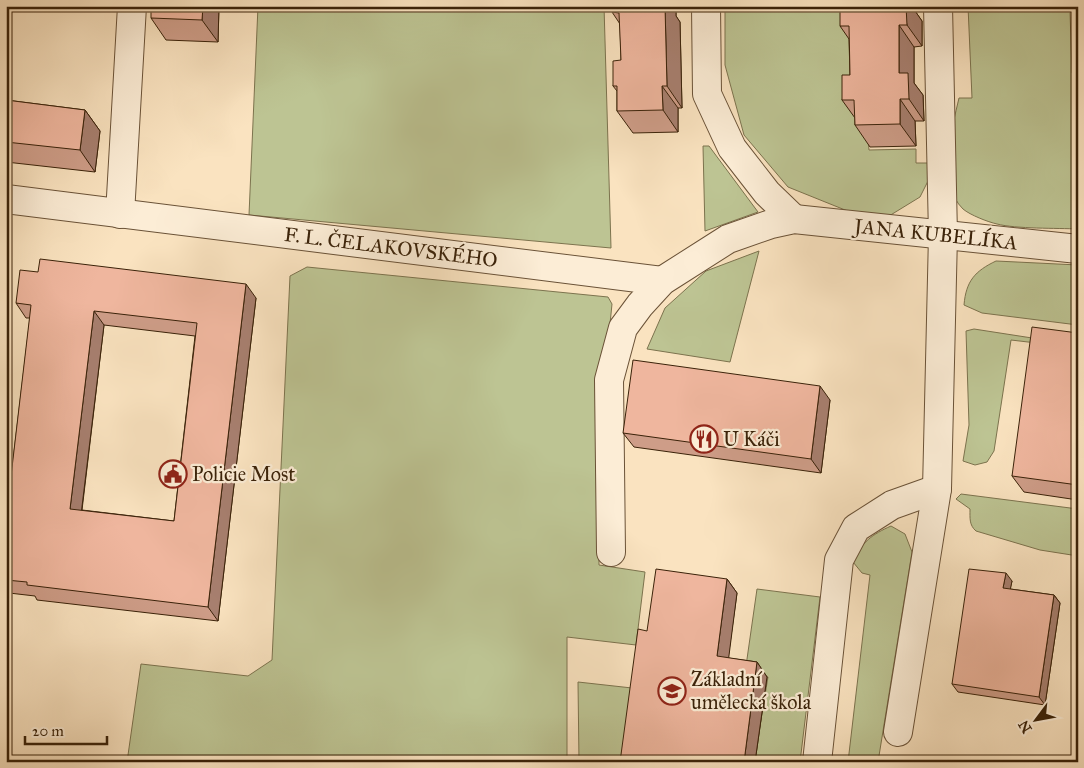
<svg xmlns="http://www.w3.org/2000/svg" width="1084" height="768" font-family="'IM FELL Great Primer',serif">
<rect width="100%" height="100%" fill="#fae3c0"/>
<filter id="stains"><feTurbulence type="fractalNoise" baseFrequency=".004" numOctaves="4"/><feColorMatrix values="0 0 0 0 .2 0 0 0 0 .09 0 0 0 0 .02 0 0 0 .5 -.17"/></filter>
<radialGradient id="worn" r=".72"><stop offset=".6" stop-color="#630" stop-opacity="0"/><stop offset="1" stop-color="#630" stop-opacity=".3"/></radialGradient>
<g fill="#bdc493" stroke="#7c734e">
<polygon points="258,6 604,6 611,248 249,215"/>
<polygon points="725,6 856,6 869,150 916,149 916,163 931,163 930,177 920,197 889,216 860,216 788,187 744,135 725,65"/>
<path d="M968,6H1078V12H1070L1072,73H1078V229C1057,228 1016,229 997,224C988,222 970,215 963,209C937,184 952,128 959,98H972Z"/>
<polygon points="703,146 709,146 758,212 705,231"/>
<polygon points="759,251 730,362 647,349 665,308 706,271"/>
<path d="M996,261L1078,265V325L982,313L964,305C966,281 975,271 996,261Z"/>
<polygon points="307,267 608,297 612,304 610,324 598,368 599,565 645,572 636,645 567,637 567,762 127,762 141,664 248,676 272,660 290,276"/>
<polygon points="974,329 1045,340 1045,344 1011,340 994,451 987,462 975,465 963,461 969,425 966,331"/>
<path d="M961,494L1078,509V556L1040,550L976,531C969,525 970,518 970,509L956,499Z"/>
<path d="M891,526L905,534L912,552L878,762H848L870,575L862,573L853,562C861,542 873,534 891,526Z"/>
<polygon points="757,589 820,597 800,762 754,762 768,677 745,673"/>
<polygon points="578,682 641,689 631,762 579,762"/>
</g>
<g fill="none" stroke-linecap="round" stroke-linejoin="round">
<g stroke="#6a5237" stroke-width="30">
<g id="minor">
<polyline points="706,6 707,94 732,148 767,193 794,219"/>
<polyline points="6,199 662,281"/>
<polyline points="120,214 132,6"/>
<polyline points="611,552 609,380 623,328 640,305 662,281 728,239 771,224 794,219 1078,249"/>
<polyline points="898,732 937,489 943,235 938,6"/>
<polyline points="817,762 839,560 856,528 892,505 937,489"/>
</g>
</g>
<use href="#minor" stroke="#fcedd6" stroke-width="28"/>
</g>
<g fill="#ce9d88" stroke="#3a2209" fill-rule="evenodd">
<polygon points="219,6 218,42 166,40 151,18"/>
<polygon points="612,6 676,6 676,16 680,22 682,108 678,108 678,132 633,133 617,111 617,91 613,86 621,60 620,24 612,12"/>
<polygon points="913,8 922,21 922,46 914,47 914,83 923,95 924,121 915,121 916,146 870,147 855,125 855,118 842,100 850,75 849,39 840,26"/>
<polygon points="6,100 85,110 100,131 95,172 6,162"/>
<path d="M256,298L218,621L37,600L35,596L9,593L6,589V519L30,318H26L16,303ZM104,325L195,336L174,521L82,510Z"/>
<polygon points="1078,333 1078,500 1024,492 1012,476"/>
<polygon points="830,400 821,473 634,447 623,433"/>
<polygon points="727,579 737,593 728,658 757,662 767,677 755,762 620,762 647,631"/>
<polygon points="1012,581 1010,589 1054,595 1060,603 1045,705 958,692 952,684"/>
</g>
<g fill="#a77f6f" stroke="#3a2209">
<polygon points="203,6 219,6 218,42 202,20"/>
<polygon points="665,6 676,6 676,16 680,22 682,108 667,86"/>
<polygon points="903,6 913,6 913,8 922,21 922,46 907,25"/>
<polygon points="899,25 914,47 914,83 923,95 924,121 909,99 899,73"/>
<polygon points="662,86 678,108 678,132 663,110"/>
<polygon points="900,99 915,121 916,146 900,124"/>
<polygon points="85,110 100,131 95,172 80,150"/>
<polygon points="246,284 256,298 218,621 208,607"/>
<polygon points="94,311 104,325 80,523 70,509"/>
<polygon points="820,386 830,400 821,473 811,459"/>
<polygon points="1006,573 1012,581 1009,596 1003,588"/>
<polygon points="727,579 737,593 727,671 717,656"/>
<polygon points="1054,595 1060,603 1045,705 1039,697"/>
<polygon points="757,662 767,677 755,762 744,762"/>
</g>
<g fill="#efb69e" stroke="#3a2209" fill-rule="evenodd">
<polygon points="151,6 203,6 202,20 151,18"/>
<polygon points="612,6 665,6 667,86 662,86 663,110 617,111 617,86 613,86 613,61 621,60 619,13 612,12"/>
<polygon points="840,6 906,6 907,25 899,25 899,73 908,73 909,99 900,99 900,124 855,125 854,100 842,100 842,75 850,75 849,26 840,26"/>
<polygon points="1074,14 1078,14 1078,39 1075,39"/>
<polygon points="6,100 85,110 80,150 6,142"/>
<path d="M40,259L246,284L208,607L27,585V582L6,580V519L31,305L16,303L20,270L38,272ZM94,311L197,323L174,521L70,509Z"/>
<polygon points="1032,327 1078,333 1078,485 1012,476"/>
<polygon points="633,360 820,386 811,459 623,433"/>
<polygon points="656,569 727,579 717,656 757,662 744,762 687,762 673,760 673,762 620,762 638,629 647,631"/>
<polygon points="969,569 1006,573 1003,588 1054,595 1039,697 952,684"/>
</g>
<defs>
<g id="restaurant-ring" transform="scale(1.4375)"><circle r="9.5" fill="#fcedd6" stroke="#8f2418" stroke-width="1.5"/><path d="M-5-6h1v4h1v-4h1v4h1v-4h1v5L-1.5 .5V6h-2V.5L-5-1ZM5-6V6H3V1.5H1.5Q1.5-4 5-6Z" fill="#8f2418"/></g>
<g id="civic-ring" transform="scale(1.4375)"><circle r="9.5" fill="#fcedd6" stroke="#8f2418" stroke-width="1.5"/><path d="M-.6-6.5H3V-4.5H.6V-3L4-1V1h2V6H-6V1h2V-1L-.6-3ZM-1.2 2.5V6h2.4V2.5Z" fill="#8f2418"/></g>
<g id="school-ring" transform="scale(1.4375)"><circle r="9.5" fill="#fcedd6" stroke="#8f2418" stroke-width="1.5"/><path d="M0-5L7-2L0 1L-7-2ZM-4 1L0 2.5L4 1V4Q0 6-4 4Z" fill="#8f2418"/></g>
</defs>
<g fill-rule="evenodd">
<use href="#restaurant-ring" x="704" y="439"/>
<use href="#civic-ring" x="173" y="474"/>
<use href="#school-ring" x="672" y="691"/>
</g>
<g text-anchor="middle" stroke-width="4.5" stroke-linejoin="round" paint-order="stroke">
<g font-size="20" fill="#3a2209" stroke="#fcedd6">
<text transform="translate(936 234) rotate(6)" y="7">JANA KUBELÍKA</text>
<text transform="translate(391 247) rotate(7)" y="7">F. L. ČELAKOVSKÉHO</text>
</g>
<g font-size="20" fill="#3a2209" stroke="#fcedd6" text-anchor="start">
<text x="723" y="446">U Káči</text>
<text x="192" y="481">Policie Most</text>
<text x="691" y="686">Základní<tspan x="691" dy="23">umělecká škola</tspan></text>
</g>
</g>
<rect width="1084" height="768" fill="none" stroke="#fae3c0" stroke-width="25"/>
<rect x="8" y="8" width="1069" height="753" fill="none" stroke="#3a2209" stroke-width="2.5"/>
<rect x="12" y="12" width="1059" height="743" fill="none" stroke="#3a2209"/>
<g transform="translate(1036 720) rotate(238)" stroke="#fcedd6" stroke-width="4" paint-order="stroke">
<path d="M0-4L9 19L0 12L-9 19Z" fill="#3a2209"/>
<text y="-8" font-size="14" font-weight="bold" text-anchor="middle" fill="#3a2209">N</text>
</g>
<path d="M25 736v8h82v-8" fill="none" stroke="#3a2209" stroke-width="2.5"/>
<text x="32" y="736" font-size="15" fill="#3a2209" stroke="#fcedd6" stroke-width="4" paint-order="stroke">20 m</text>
<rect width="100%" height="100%" filter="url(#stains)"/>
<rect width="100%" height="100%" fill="url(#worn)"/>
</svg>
